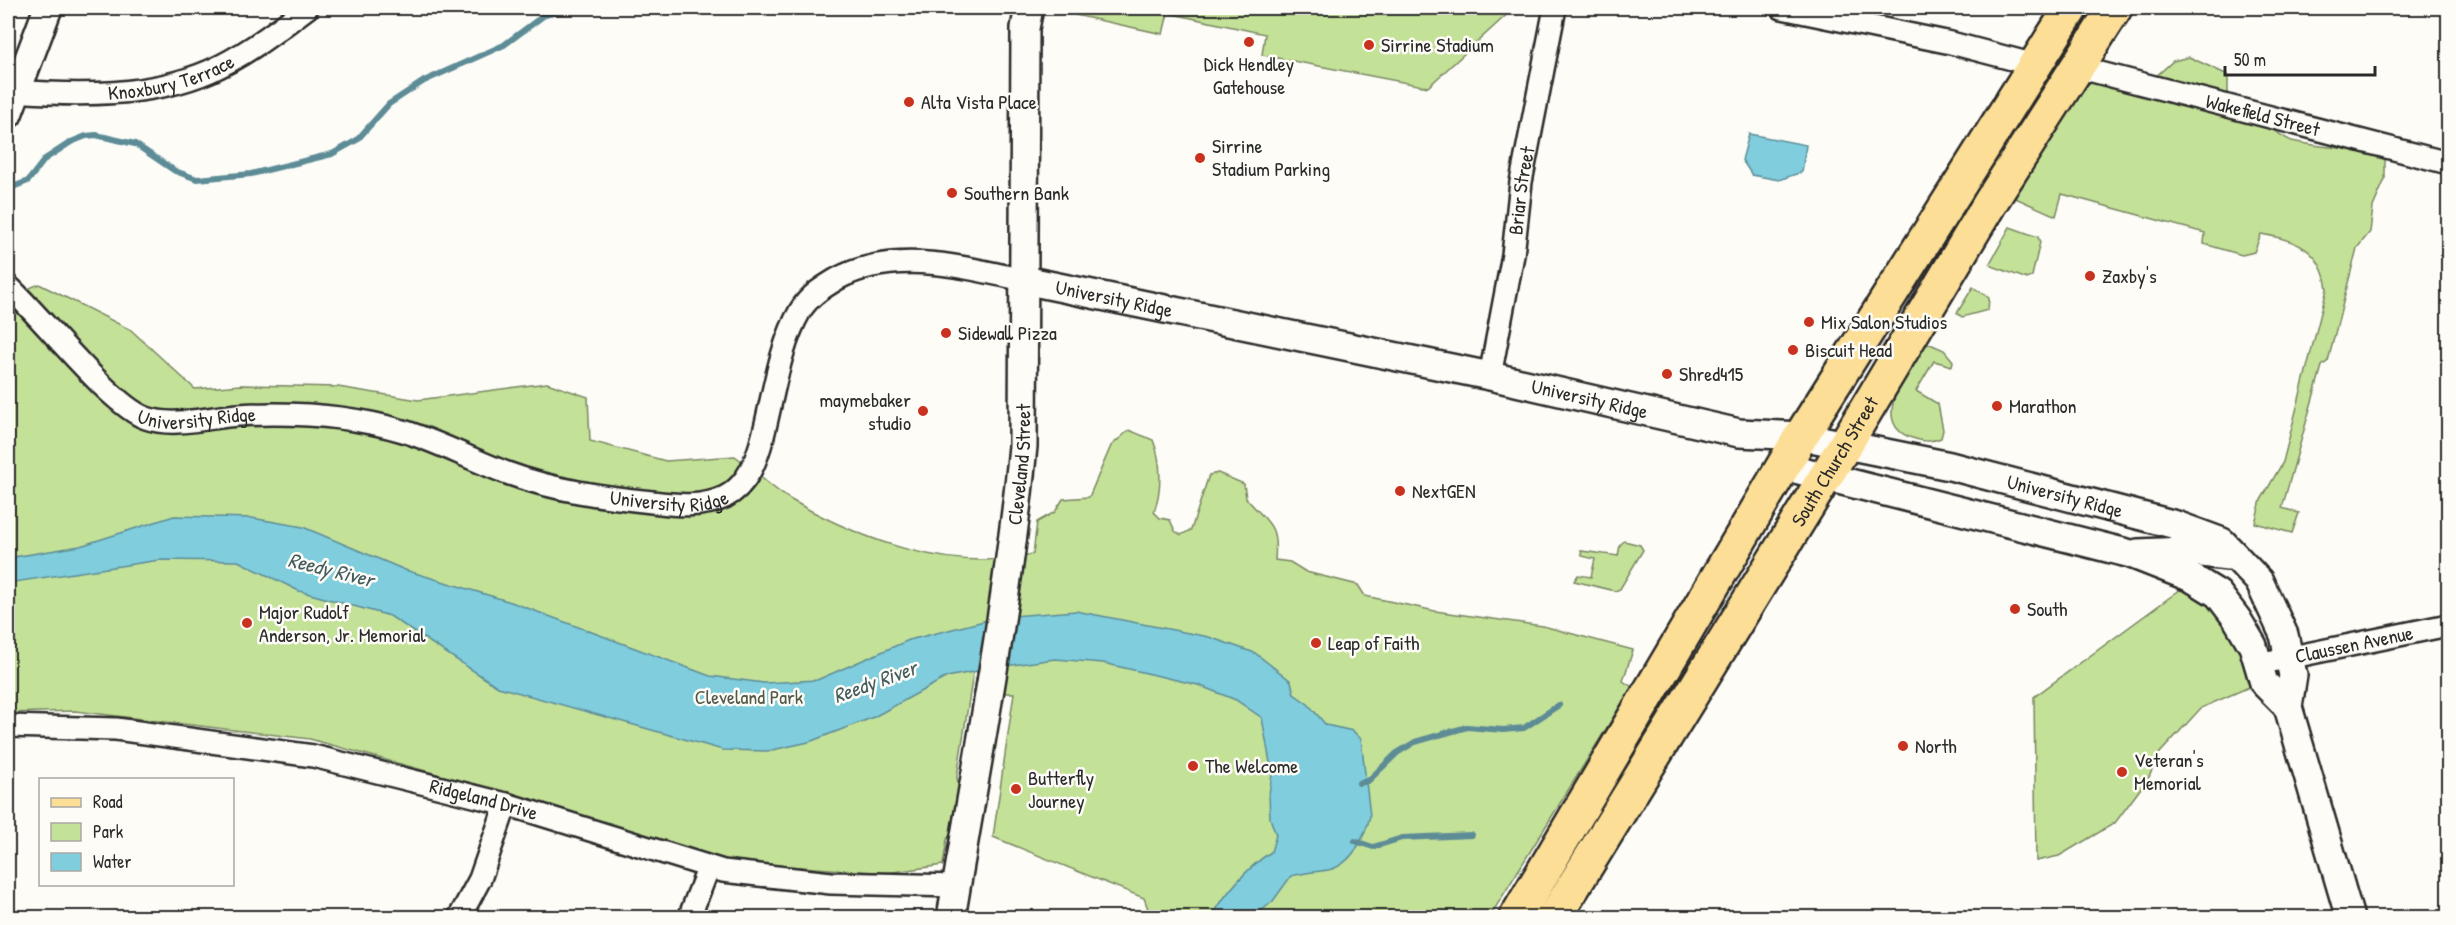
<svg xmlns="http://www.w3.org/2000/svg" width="2456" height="925" font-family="'Patrick Hand',sans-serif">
<rect width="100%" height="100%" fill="#fdfcf7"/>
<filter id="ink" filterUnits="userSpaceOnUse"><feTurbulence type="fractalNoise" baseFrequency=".0167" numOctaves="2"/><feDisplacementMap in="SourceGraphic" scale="12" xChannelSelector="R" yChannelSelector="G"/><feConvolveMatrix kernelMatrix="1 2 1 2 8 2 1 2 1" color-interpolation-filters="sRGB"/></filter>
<g filter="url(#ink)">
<g fill="#c4e198" stroke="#788662" stroke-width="1.5">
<polygon points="1076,8 1514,8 1428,87 1262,55 1265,34 1168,13 1163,34 1075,15"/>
<path d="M2189,57L2228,75V115C2239,123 2250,122 2263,126C2275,129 2283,138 2292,141C2323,149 2356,147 2385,156V179L2373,207L2370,232L2357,248L2328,361L2322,366L2282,508L2299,513L2292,533L2255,523L2261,500L2283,462L2327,289C2322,250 2297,240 2261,234L2254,252L2242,255L2204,244L2205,233L2062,194L2056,216L2013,197L2083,88L2091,83L2153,79L2173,61Z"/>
<polygon points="2010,227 2038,237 2040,242 2032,276 2027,279 1992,266 1990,263"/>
<path d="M39,284L131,330L195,389L241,385L338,387L418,400L547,383L588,397L590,441L666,461L735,456C754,470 772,489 793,501C862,540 952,574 1033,554L1037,522L1055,512L1063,499L1089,497L1111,446L1129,430L1153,440C1162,462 1162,489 1154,512L1160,518L1170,520L1175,531L1181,535L1191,530L1209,475L1218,473L1244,484L1246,498C1268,524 1278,522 1275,560L1290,562L1306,572L1358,585L1365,596L1435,611L1543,626L1633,650L1623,681L1632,687L1489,918L1151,917L1144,898L993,837L1014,693H974L985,621L981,622L957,777L961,804L954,831L947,839L943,865L886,873L716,861L531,800L310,739L75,711L8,713V297Z"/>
<polygon points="1973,287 1989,298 1988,310 1962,317 1957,313"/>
<path d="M1930,344L1944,350L1953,361L1952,366L1934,361L1916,391L1938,404L1943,430L1941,438C1930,443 1921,441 1909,437C1869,420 1910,368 1923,346Z"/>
<polygon points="1624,541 1640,545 1643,550 1620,589 1615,591 1574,581 1578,575 1591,577 1595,559 1582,556 1581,551 1618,556 1620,545"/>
<polygon points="2181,589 2222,607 2256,684 2201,708 2159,754 2149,777 2115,823 2059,856 2036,861 2034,697"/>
</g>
<g fill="#7fcddd" stroke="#5d8c96" stroke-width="1.5">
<polygon points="1749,134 1806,145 1802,172 1779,180 1752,175 1742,160"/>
<path d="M174,516L252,518L303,527L405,570L511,602L710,676L764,683L817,680L909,640L1000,617L1076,611L1209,637L1255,653L1291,681L1294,694L1308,704L1326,725L1353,731L1361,739L1370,816C1365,837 1352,865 1328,870C1316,872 1303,873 1291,876L1273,901L1254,917H1212C1225,893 1248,867 1271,852L1276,835L1270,818L1269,794L1272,774L1262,718L1236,700L1198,685L1103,663L1055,659L998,667L947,677L874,717L809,742L768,751L723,750L498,687L390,616L299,591L238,561L160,560L8,583V558L80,546Z"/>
</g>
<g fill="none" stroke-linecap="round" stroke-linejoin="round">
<g stroke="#5d8c96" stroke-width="6">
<polyline points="13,187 28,181 45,159 71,142 86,136 96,135 135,144 175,171 197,179 251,174 332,154 357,140 389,104 424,81 504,45 543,16 569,8"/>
<polyline points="1359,783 1368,781 1397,753 1415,742 1467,727 1503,730 1524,728 1559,705"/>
<polyline points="1355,841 1373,847 1402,838 1472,835"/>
</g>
<g stroke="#2b2b2b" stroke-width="26">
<g id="minor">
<polyline points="1782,8 1951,43 2035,65"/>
<path id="s1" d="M2077,67L2448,163"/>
<path id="s2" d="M15,91C79,96 150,97 210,71C246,55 276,31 307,8"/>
<path id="s3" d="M8,286C40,315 111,406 146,418C174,428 209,417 238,415C294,412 349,415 403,431C439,442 472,460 507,473C553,490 603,497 652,502C676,505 702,508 725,497C748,485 757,459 763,436C773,397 780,345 800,311C809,296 822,288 837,279C894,248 963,267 1024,280"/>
<path id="s4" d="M1490,376L1513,255L1521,182L1555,8"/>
<path id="s5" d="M2258,664L2448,625"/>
<path id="s6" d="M8,726L116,729L313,756L506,804L723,871L831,883L956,886"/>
<polyline points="459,918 480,879 506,804"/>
<polyline points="689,918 708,869"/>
</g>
</g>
<g stroke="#2b2b2b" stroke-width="32">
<g id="tertiary">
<polyline points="8,114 48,8"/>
<path id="s7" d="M1024,280L1490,376L1739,433L1801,436L1876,451L1950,466L2176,525L2222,542L2259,581L2284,635L2293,675L2288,707L2350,918"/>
<polyline points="1783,466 2131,554 2192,578 2218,594 2237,619 2253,646 2264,683 2288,707"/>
<polyline points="2138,553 2185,551 2228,556"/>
<path id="s8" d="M951,918C977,761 1008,604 1023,446L1025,28L1029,8"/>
</g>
</g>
<g stroke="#2b2b2b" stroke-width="38">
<g id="primary">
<polyline points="1516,918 1801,436 2071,8"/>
<path id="s9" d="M1554,918L1845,445L1990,203L2115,8"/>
</g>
</g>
<use href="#minor" stroke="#fdfcf7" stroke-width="21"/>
<use href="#tertiary" stroke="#fdfcf7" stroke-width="27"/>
<use href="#primary" stroke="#fcde96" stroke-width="33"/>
</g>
</g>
<g fill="#c8321e" stroke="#fdfcf7" stroke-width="2">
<circle cx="1249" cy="42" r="6"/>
<circle cx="1369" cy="45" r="6"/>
<circle cx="909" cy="102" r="6"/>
<circle cx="1200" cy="158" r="6"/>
<circle cx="952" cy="193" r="6"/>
<circle cx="2090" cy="276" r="6"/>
<circle cx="1809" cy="322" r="6"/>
<circle cx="946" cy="333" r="6"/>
<circle cx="1793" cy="350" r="6"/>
<circle cx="1667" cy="374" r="6"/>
<circle cx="1997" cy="406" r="6"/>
<circle cx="923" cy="411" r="6"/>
<circle cx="1400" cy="491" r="6"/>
<circle cx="2015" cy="609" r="6"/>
<circle cx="247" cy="623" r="6"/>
<circle cx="1316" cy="643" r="6"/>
<circle cx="1903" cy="746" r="6"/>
<circle cx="1193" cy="766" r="6"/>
<circle cx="2122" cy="772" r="6"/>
<circle cx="1016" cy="789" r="6"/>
</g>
<g text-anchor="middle" stroke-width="5" stroke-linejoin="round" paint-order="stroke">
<g font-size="20" fill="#2b2b2b" stroke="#fdfcf7" text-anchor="start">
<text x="1381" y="52">Sirrine Stadium</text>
<text x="1249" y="71" text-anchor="middle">Dick Hendley<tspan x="1249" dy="23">Gatehouse</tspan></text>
<text x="921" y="109">Alta Vista Place</text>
<text x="1212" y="153">Sirrine<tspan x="1212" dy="23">Stadium Parking</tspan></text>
<text x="964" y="200">Southern Bank</text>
<text x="2102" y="283">Zaxby's</text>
<text x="1821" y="329">Mix Salon Studios</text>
<text x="958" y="340">Sidewall Pizza</text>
<text x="1805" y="357">Biscuit Head</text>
<text x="1679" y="381">Shred415</text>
<text x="911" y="407" text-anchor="end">maymebaker<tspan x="911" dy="23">studio</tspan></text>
<text x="2009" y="413">Marathon</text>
<text x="1412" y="498">NextGEN</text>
<text x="2027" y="616">South</text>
<text x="259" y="619">Major Rudolf<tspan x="259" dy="23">Anderson, Jr. Memorial</tspan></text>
<text x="1328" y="650">Leap of Faith</text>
<text x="1915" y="753">North</text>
<text x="2134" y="767">Veteran's<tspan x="2134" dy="23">Memorial</tspan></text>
<text x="1205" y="773">The Welcome</text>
<text x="1028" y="785">Butterfly<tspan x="1028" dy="23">Journey</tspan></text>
</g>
<g font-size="20" fill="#2b2b2b" stroke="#fdfcf7">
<text dy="7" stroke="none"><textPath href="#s2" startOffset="158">Knoxbury Terrace</textPath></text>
<text dy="7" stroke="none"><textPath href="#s1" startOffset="192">Wakefield Street</textPath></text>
<text dy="7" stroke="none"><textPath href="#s4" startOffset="188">Briar Street</textPath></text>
<text dy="7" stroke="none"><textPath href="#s7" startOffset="92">University Ridge</textPath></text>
<text dy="7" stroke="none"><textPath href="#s7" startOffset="578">University Ridge</textPath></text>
<text dy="7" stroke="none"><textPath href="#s3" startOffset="243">University Ridge</textPath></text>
<text dy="7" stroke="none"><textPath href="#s9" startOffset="536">South Church Street</textPath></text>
<text dy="7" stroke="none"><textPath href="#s8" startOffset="459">Cleveland Street</textPath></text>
<text dy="7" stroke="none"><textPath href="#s3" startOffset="729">University Ridge</textPath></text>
<text dy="7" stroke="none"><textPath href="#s7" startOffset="1064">University Ridge</textPath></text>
<text dy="7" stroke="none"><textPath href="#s5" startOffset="98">Claussen Avenue</textPath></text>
<text dy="7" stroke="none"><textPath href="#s6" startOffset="483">Ridgeland Drive</textPath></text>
</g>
<g font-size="20" fill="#515846" stroke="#fdfcf7">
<text x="749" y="704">Cleveland Park</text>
</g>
<g font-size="21" font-style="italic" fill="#445c60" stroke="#fdfcf7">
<text transform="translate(331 570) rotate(14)" y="7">Reedy River</text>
<text transform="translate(875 682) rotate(-20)" y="7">Reedy River</text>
</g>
</g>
<rect width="2456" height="925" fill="none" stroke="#fdfcf7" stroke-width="30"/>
<rect x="15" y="15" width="2426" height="895" fill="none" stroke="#2b2b2b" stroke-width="2" filter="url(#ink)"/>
<rect x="39" y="778" width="195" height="108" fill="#fdfcf7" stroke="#a9a8a5" stroke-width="1.5"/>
<rect x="51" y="798" width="30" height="9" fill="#fcde96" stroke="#a9a8a5" stroke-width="1.5"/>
<text x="93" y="808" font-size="18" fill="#2b2b2b">Road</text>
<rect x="51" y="823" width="30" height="18" fill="#c4e198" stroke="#a9a8a5" stroke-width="1.5"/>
<text x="93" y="838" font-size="18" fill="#2b2b2b">Park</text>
<rect x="51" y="853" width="30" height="18" fill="#7fcddd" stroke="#a9a8a5" stroke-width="1.5"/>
<text x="93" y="868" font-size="18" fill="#2b2b2b">Water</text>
<path d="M2225 66v9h150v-9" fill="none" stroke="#2b2b2b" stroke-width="3"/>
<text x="2234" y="66" font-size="18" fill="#2b2b2b" stroke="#fdfcf7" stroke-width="4.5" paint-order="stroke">50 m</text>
</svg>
